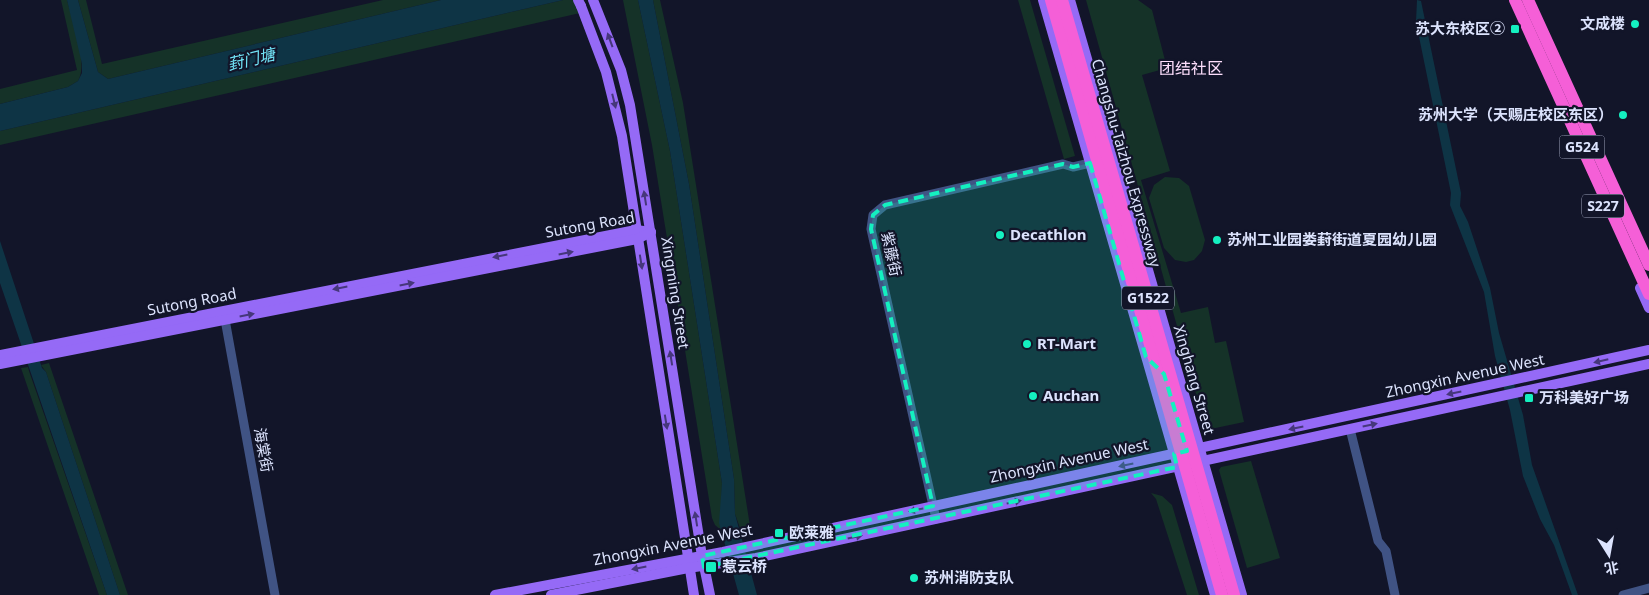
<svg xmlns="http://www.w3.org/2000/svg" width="1649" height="595" font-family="'Noto Sans','Noto Sans SC',sans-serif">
<rect width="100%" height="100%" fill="#121529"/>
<g fill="#153228">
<path d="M61,0H67C72,20 89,62 78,81L68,87L0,104V89L77,70Z"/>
<polygon points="78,0 86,0 102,64 383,0 441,0 108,79 98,72"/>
<polygon points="563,0 577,0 580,13 0,145 0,131"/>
<polygon points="623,0 638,0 670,151 722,483 721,530 715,525 712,518 652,145"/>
<polygon points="653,0 660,0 683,103 750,526 740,528 735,514 734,479 689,184"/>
<polygon points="1018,0 1030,0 1075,156 1064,159"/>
<polygon points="1086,0 1138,0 1152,10 1167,68 1142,75 1170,171 1141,180 1181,313 1208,307 1215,343 1226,341 1244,422 1206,430"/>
<polygon points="1165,177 1179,178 1189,186 1205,240 1202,251 1194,260 1186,262 1175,260 1164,248 1149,198 1154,185"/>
<polygon points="49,363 128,595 120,595 46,372 41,365"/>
<polygon points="28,367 29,371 107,595 99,595 21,368"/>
<polygon points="1251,461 1280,558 1247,568 1219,470 1221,467"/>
<polygon points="1151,493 1162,496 1172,505 1199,595 1187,595 1156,499"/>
</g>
<g fill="#0e3445">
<polygon points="67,0 78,0 98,72 108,79 441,0 563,0 0,131 0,104 68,87 78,81 82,73 82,64"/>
<polygon points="638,0 653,0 689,184 734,479 735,514 757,595 739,595 719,523 722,483 670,151"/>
<polygon points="1417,0 1421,1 1461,193 1460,206 1468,222 1490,288 1499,333 1523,415 1532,465 1578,595 1572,595 1554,545 1540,519 1523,476 1510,410 1495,356 1484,292 1450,205 1451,193 1416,22"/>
<polygon points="0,241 42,368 46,372 120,595 107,595 0,283"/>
</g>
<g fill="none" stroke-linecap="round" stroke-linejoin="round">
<g stroke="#405384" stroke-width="9">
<polyline points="224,314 275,595"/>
<polyline points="1350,429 1378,541 1386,551 1395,595"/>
<polyline points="936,519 871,229 873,215 885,205 1063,164 1073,167 1090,163"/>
<polyline points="1623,595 1649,588"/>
</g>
<g stroke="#956af6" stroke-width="10">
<polyline points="593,0 621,70 630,105 702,556 710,595"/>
<polyline points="1043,0 1215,595"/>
<polyline points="1070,0 1242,595"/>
<polyline points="581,6 606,72 622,136 694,595"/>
<polyline points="1640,288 1649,308"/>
<polyline points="0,355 636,230 651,232"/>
<polyline points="0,364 637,239 651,232"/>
<polyline points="495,595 723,552 1649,350"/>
<polyline points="551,595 688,568 756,558 1649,364"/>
</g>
<polyline stroke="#956af6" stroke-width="10" points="578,0 581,6"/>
<g stroke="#f55fd7" stroke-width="12">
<polyline points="1051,0 1222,595"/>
<polyline points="1062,0 1234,595"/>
<polyline points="1515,0 1649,294"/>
<polyline points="1528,0 1649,265"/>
</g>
</g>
<defs><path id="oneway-solid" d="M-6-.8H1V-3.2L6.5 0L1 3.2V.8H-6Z" transform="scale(1.25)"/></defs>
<g fill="#46377b">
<use href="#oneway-solid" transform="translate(610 40) rotate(-110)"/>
<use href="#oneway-solid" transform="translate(614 101) rotate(76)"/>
<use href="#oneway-solid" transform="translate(645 198) rotate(-99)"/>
<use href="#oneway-solid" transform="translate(566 253) rotate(-11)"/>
<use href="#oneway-solid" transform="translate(500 256) rotate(169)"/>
<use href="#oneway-solid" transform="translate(641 262) rotate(81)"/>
<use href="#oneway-solid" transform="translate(407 284) rotate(-11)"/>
<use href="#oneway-solid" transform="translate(340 288) rotate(169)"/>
<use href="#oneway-solid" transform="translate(247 315) rotate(-11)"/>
<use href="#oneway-solid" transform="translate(671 358) rotate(-99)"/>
<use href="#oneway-solid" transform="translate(1601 361) rotate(167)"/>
<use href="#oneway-solid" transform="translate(1454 393) rotate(168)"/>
<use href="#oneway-solid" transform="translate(666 422) rotate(81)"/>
<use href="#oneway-solid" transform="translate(1370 425) rotate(-12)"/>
<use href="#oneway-solid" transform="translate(1296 428) rotate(168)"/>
<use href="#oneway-solid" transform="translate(1126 465) rotate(168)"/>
<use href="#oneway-solid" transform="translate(1014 502) rotate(-12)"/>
<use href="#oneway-solid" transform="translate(916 510) rotate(168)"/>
<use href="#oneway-solid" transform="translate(696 519) rotate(-99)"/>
<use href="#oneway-solid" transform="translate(855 537) rotate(-12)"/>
<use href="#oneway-solid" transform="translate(639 568) rotate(169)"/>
</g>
<path fill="#14f0c0" fill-opacity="0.2" stroke="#14f0c0" stroke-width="4" stroke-dasharray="10 6" stroke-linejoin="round" d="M1090,163L1146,357L1164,374L1187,451L1174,454L1177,467L704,567L702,556L933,506L871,229L873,215L885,205L1063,164L1073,167Z"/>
<g fill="#14f0c0" stroke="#121529" stroke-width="2">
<circle cx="1635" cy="24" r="5"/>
<rect x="1510" y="24" width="10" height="10" rx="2.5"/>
<circle cx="1623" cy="115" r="5"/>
<circle cx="1000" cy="235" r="5"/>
<circle cx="1217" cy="240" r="5"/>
<circle cx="1027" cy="344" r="5"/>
<circle cx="1033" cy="396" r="5"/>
<rect x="1524" y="393" width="10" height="10" rx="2.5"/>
<rect x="774" y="528" width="10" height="10" rx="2.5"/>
<rect x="705" y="561" width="12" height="12" rx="2.5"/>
<circle cx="914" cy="578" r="5"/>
</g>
<g text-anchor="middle" stroke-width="4.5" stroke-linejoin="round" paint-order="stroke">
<g fill="#121529" stroke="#9fa5bd" stroke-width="1">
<rect x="1559.5" y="135.5" width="45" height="23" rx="4"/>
<rect x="1582" y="194.5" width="42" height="23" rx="4"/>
<rect x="1122" y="286.5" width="52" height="23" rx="4"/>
</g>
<g font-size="14" font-weight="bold" fill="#dce3fd">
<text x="1582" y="152">G524</text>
<text x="1603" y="211">S227</text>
<text x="1148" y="303">G1522</text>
</g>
<g font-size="15" font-weight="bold" fill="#dce3fd" stroke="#121529" text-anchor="start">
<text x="1625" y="29" text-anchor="end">文成楼</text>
<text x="1505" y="34" text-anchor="end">苏大东校区②</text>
<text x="1613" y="120" text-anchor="end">苏州大学（天赐庄校区东区）</text>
<text x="1010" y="240">Decathlon</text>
<text x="1227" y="245">苏州工业园娄葑街道夏园幼儿园</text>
<text x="1037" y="349">RT-Mart</text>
<text x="1043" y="401">Auchan</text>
<text x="1539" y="403">万科美好广场</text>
<text x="789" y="538">欧莱雅</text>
<text x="722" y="572">惹云桥</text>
<text x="924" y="583">苏州消防支队</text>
</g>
<g font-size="15" fill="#dce3fd" stroke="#121529">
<text transform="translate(1126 163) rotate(74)" y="5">Changshu-Taizhou Expressway</text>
<text transform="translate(590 225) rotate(-10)" y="5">Sutong Road</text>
<text transform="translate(891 254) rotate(78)" y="5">紫藤街</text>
<text transform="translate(675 293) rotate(81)" y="5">Xingming Street</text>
<text transform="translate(192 302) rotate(-11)" y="5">Sutong Road</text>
<text transform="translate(1465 376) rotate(-12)" y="5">Zhongxin Avenue West</text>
<text transform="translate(1194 380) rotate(74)" y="5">Xinghang Street</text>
<text transform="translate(263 450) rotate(80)" y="5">海棠街</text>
<text transform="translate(1069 461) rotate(-12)" y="5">Zhongxin Avenue West</text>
<text transform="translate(673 545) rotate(-11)" y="5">Zhongxin Avenue West</text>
</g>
<g font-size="16" font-style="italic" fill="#71e3f6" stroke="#121529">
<text transform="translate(251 59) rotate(-13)" y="6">葑门塘</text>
</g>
<g font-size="16" fill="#fddefc" stroke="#121529">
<text x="1191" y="74">团结社区</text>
</g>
</g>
<g transform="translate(1609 555) rotate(169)" stroke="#121529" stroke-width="4" paint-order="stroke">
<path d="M0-4L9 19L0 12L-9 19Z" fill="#dce3fd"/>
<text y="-8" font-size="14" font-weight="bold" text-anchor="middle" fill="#dce3fd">北</text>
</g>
</svg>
